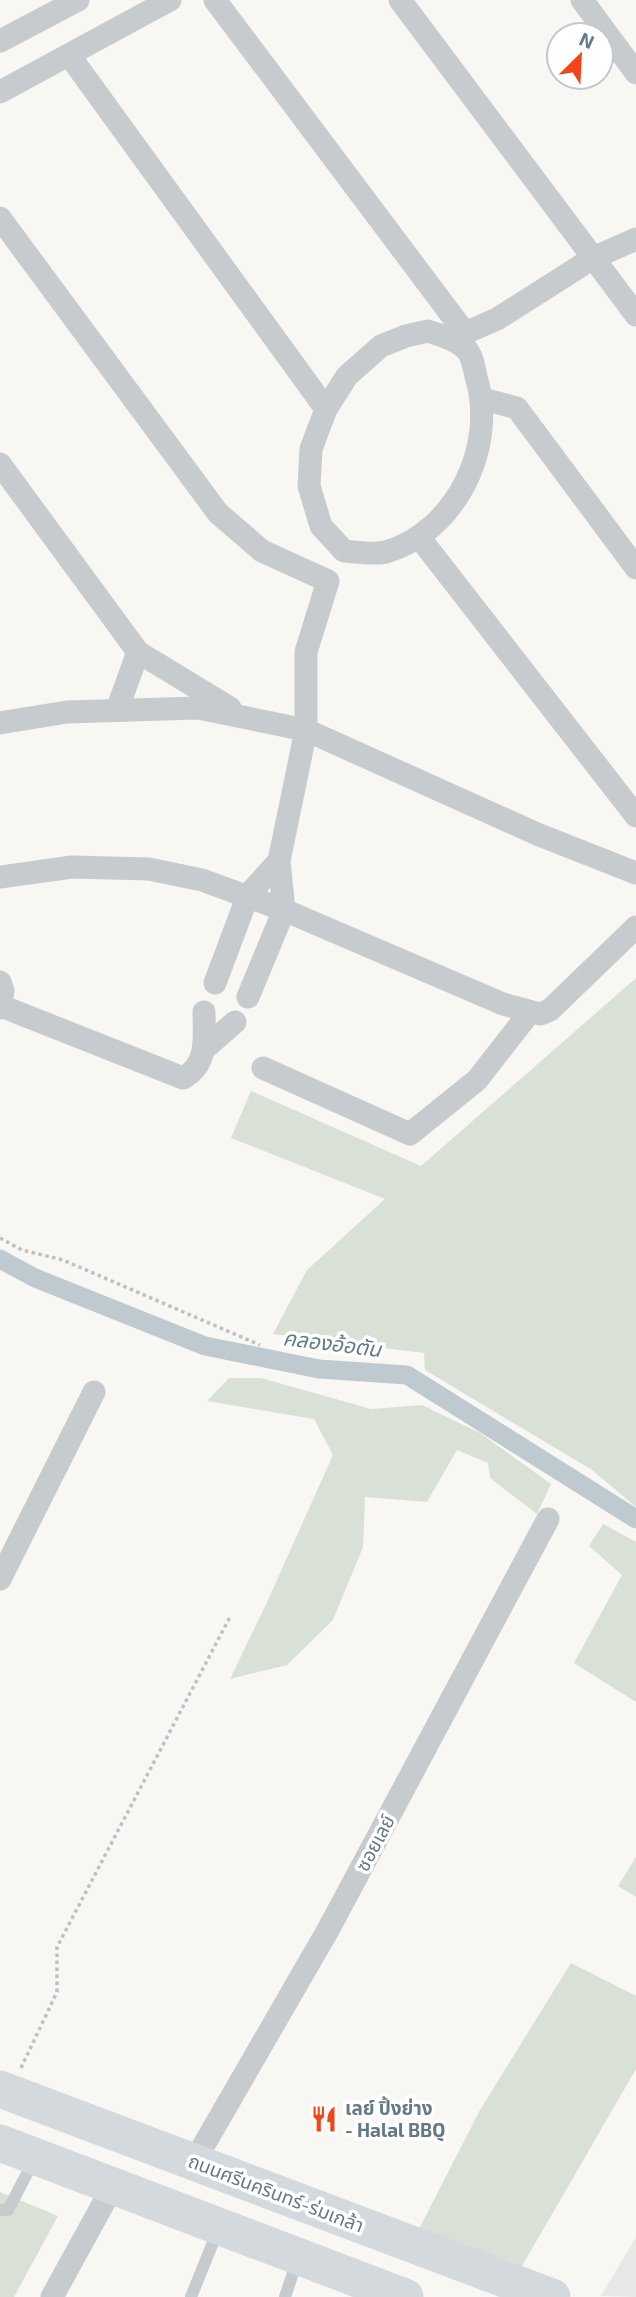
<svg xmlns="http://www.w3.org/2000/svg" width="636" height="2297" font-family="'Exo 2','Noto Sans Thai',sans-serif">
<rect width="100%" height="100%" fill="#f8f7f4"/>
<polygon fill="#e8e9e7" points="636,2237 636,2297 601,2296"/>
<g fill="#d9e0d5">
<polygon points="636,978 636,1507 592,1470 425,1370 424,1353 273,1334 307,1270 385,1199 231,1138 251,1091 421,1166"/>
<polygon points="229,1378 261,1378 371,1409 422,1405 480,1433 551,1484 537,1514 490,1478 488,1463 457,1450 427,1502 365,1497 363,1547 333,1620 287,1665 230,1679 268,1600 333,1455 314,1419 207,1401"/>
<polygon points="603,1524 636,1542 636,1702 574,1663 622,1575 589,1546"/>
<polygon points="636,1857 636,1897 618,1886"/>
<polygon points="571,1963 636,1996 636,2069 522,2266 419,2229 480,2110"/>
<polygon points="0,2192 58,2216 14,2297 0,2297"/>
</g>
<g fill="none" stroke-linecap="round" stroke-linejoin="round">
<polyline stroke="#becacf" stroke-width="19" points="0,1259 35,1278 205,1346 319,1369 407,1375 636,1519"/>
<g stroke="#bec1c3" stroke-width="3.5" stroke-dasharray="3.5 3.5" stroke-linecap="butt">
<polyline points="0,1238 22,1250 63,1260 260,1345"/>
<polyline points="21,2068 57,1992 57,1947 230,1617"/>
</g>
<g stroke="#c7cbce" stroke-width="12">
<polyline points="0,2210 8,2210 34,2160"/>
<polyline points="191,2297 218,2230"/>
<polyline points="285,2297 297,2261"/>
</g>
<g stroke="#c7cbce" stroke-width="23">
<polyline points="215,0 465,333"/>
<polyline points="400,0 636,315"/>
<polyline points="582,0 636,73"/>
<polyline points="0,41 78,0"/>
<polyline points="69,55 326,409"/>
<polyline points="0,92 170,0"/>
<polyline points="0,218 218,513 262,551 328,581 306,652 306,730 279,861 284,910 248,997"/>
<path d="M428,331C442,336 457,340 467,350C473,357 474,370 477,380C496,448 456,531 386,552C374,555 357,552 344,551L321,526L309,486L311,449L326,409L347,376L381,346L406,336Z"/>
<polyline points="459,343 465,333 497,319 593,258 636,239"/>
<polyline points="483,399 517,408 636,568"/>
<polyline points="0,464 138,652 230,708"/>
<polyline points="419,537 636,816"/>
<polyline points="117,710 138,652"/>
<polyline points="0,723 67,712 198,708 306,730 537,834 636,873"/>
<polyline points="0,877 72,867 149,869 202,880 284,910 503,1004 540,1014 550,1010 636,927"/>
<polyline points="0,982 3,991 0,1008"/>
<polyline points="215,983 248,895 279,861"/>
<path d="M1,1006L183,1078C209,1064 204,1037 204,1012"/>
<polyline points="204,1049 235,1022"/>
<polyline points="263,1068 410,1134 477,1080 530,1012"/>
<polyline points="0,1579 94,1392"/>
<polyline points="194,2162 328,1930 548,1519"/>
<polyline points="52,2297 113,2186"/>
</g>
<g stroke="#d4d9de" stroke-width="37">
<polyline points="0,2089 552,2297"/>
<polyline points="0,2143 405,2297"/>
</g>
</g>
<defs>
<g id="restaurant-bare" transform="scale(2.1)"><path d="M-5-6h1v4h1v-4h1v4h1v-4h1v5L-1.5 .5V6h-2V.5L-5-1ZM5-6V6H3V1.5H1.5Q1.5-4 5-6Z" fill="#f2461a" stroke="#fff" stroke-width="2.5" paint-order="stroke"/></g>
</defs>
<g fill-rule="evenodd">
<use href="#restaurant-bare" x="324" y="2119"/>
</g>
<g text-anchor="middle" stroke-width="7" stroke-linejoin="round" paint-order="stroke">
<g font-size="19" fill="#647988" stroke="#fff">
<text transform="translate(375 1843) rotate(-62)" y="7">ซอยเลย์</text>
<text transform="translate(276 2193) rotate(21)" y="7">ถนนศรีนครินทร์-ร่มเกล้า</text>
</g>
<g font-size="19" font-weight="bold" fill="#647988" stroke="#fff" text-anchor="start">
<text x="345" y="2115">เลย์ ปิ้งย่าง<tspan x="345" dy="22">- Halal BBQ</tspan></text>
</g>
<g font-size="21" font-style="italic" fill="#5f7b83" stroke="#fff">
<text transform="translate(332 1344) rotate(7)" y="7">คลองอ้อตัน</text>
</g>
</g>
<g transform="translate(580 56) rotate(24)"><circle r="33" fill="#ffffff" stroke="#c1c9cf" stroke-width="2"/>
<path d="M0-5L12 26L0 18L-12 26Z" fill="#f2461a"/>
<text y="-10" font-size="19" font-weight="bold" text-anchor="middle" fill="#647988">N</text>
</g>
</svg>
